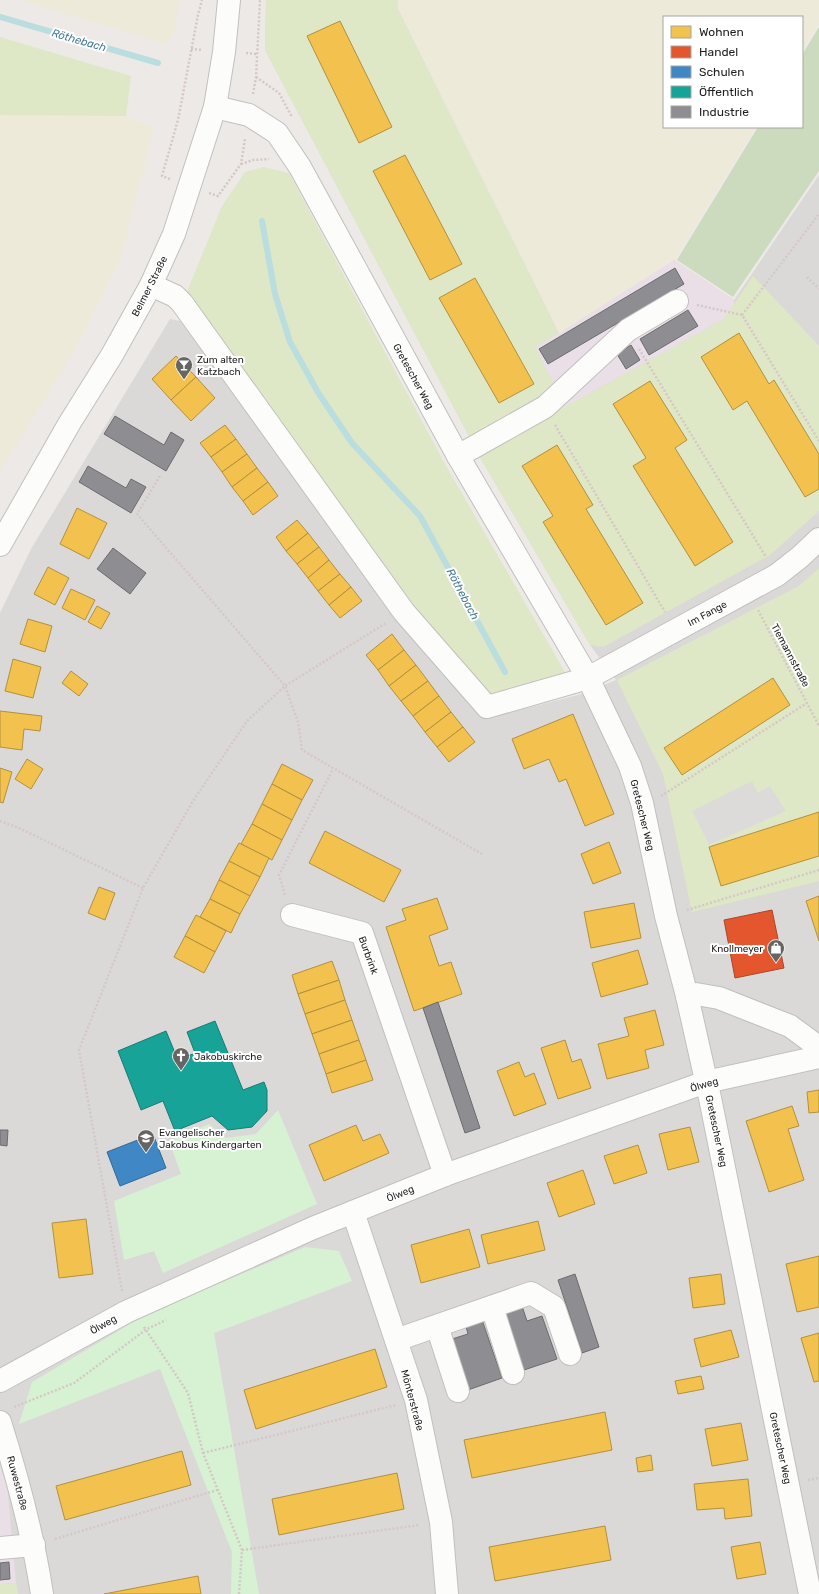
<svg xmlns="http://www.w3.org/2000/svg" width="819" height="1594" font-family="Rubik,sans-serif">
<rect width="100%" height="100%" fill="#ece9e7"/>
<polygon fill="#dbd9d8" points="266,0 398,0 398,9 559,333 674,260 734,300 819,175 819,1594 0,1594 0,613 31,549 170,319 180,321 398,621 485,719 582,694 616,680 590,645 481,459 265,50"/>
<g fill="#eadfe7">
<polygon points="674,260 734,300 734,305 724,319 565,407 535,347"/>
<polygon points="0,1465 7,1484 16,1583 0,1584"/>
</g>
<g fill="#edeada">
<polygon points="20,0 180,0 173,37 163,43"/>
<polygon points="398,0 819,0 819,22 802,50 802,17 664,17 664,127 755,127 674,260 559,333 398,9"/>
<polygon points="0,115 126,116 154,128 121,258 73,354 0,472"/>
</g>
<g fill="#dee8c6">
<polygon points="266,0 398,0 398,9 559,333 535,347 565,407 724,319 753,276 819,346 819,511 770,555 603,647 590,645 481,459 265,50"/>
<polygon points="0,37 131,76 126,116 0,115"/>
<polygon points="264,167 289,173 445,464 566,674 490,697 411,602 186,294 222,206 245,172"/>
<polygon points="819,568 819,881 692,912 663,774 617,680 799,586"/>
<polygon points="16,1583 18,1594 0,1594 0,1584"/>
</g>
<polygon fill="#ccdabd" points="819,27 819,171 733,297 677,260 758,127 802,127 802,55"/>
<g fill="#d7f1d3">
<polygon points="278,1110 317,1204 163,1273 154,1251 124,1260 114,1201 181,1174 169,1141 209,1124 226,1138 256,1134"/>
<polygon points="305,1247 339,1251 352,1281 214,1333 259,1594 231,1594 232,1552 160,1369 19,1424 32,1382 147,1314"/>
</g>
<polygon fill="#dcdbda" points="752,781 758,793 770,786 786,811 709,845 692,811"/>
<g fill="#f2c14e" stroke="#b29040">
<polygon points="340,21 392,127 359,143 307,36"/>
<polygon points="405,155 462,264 430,280 373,171"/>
<polygon points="475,278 534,384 499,403 439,298"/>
<polygon points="739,333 769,384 774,380 819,454 819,489 805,497 747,401 733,410 701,357"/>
<polygon points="176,356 196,377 171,400 152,379"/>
<polygon points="196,377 215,398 191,421 171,400"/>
<polygon points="650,381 687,440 675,448 733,542 695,566 633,466 646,458 613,404"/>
<polygon points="225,425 236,439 211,457 200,443"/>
<polygon points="236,439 247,454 222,472 211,457"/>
<polygon points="557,445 593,505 586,509 643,603 606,625 543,522 553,516 522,466"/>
<polygon points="247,454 257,468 232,487 222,472"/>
<polygon points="257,468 268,482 243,501 232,487"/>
<polygon points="268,482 278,496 253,515 243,501"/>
<polygon points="77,508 107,523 89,559 60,544"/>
<polygon points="297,520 308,533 286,551 276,537"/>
<polygon points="308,533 319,547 297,564 286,551"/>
<polygon points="319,547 329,560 308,578 297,564"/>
<polygon points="329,560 340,574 318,591 308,578"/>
<polygon points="48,567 69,578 55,605 34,594"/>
<polygon points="340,574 351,587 329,605 318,591"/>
<polygon points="351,587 362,601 340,618 329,605"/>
<polygon points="71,589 95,600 85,620 62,608"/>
<polygon points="97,606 110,613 101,629 88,622"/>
<polygon points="28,619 52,626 45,652 20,644"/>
<polygon points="392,634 404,650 378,670 366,655"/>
<polygon points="404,650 416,665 389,686 378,670"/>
<polygon points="13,659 41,667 33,698 5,691"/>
<polygon points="416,665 428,681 401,701 389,686"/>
<polygon points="71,671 88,684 79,696 62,683"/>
<polygon points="773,678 790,705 682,775 664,748"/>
<polygon points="428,681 439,696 413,716 401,701"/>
<polygon points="439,696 451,712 425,732 413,716"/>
<polygon points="0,711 42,716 40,731 24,729 22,750 0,747"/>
<polygon points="451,712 463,727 437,747 425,732"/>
<polygon points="573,714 614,814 585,826 566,779 559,782 549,759 524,769 512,739"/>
<polygon points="463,727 475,742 449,762 437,747"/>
<polygon points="27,759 43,769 31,789 15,779"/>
<polygon points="282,764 313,780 302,800 272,784"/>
<polygon points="0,768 12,772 3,803 0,802"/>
<polygon points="272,784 302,800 292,820 262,804"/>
<polygon points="262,804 292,820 282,840 252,824"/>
<polygon points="819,812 819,856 721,886 709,847"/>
<polygon points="252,824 282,840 272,860 241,844"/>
<polygon points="325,831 401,870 384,902 309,863"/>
<polygon points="609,842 621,873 593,884 581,854"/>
<polygon points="239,843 269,858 260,877 229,861"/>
<polygon points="229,861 260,877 250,896 219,880"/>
<polygon points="219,880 250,896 240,914 210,899"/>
<polygon points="99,887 115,893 105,920 88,913"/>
<polygon points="819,896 819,941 806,901"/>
<polygon points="437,898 448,929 429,936 439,966 451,962 462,994 414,1011 386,927 406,920 402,909"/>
<polygon points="210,899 240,914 231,933 200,917"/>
<polygon points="634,903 641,938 591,948 584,912"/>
<polygon points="196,915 226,931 215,952 185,936"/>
<polygon points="185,936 215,952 204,973 174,957"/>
<polygon points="638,950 648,984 601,997 592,963"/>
<polygon points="332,961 339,980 298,994 292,975"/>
<polygon points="339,980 345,1000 305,1014 298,994"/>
<polygon points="345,1000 352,1020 312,1034 305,1014"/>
<polygon points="655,1010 664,1045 645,1050 649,1068 607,1079 598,1044 629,1036 624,1018"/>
<polygon points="352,1020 359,1040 319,1054 312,1034"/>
<polygon points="359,1040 366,1060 326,1074 319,1054"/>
<polygon points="565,1040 572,1062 581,1059 591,1088 558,1099 541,1048"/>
<polygon points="366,1060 373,1080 332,1093 326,1074"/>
<polygon points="519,1062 525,1077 534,1073 546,1104 514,1116 497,1071"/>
<polygon points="819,1090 819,1112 809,1113 807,1092"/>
<polygon points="792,1106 799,1126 788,1129 804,1180 769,1192 746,1121"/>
<polygon points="356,1125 363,1141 380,1134 389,1153 324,1181 309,1145"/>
<polygon points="690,1127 699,1162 668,1170 659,1134"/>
<polygon points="638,1145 647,1173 614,1184 604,1156"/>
<polygon points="583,1170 595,1204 559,1217 547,1183"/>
<polygon points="86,1219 93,1274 59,1278 52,1223"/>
<polygon points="538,1221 545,1250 488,1264 481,1235"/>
<polygon points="469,1229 480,1267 421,1283 411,1245"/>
<polygon points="819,1256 819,1307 797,1312 786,1264"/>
<polygon points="721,1274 725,1304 693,1308 689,1278"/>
<polygon points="731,1330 739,1357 701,1367 694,1339"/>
<polygon points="819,1333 819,1381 814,1382 801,1338"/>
<polygon points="375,1349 387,1387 256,1429 244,1390"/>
<polygon points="701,1376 704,1389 678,1394 675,1381"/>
<polygon points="605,1412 612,1450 472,1478 464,1440"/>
<polygon points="741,1423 748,1460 712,1466 705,1429"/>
<polygon points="182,1451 191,1485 65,1520 56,1486"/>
<polygon points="651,1455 653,1470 638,1472 636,1458"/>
<polygon points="397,1473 404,1509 279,1535 272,1499"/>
<polygon points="748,1479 752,1516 725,1519 724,1508 697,1510 694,1484"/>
<polygon points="605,1526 611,1560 495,1581 489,1547"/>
<polygon points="760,1542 766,1574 737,1579 731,1547"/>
<polygon points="198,1576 201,1594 104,1594"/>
</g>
<polygon fill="#e4572e" stroke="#a94629" points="772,910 784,968 735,978 724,920"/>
<polygon fill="#3f88c5" stroke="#356893" points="153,1134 166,1168 120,1186 107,1152"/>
<polygon fill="#17a398" stroke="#197b73" points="215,1021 243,1090 264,1082 267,1090 267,1111 252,1127 228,1130 212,1116 175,1131 163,1101 141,1110 118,1051 166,1031 178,1060 195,1053 187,1032"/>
<g fill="#8d8d92" stroke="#6c6c6f">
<polygon points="675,268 684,284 548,364 539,349"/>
<polygon points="688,310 698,326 649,355 640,339"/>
<polygon points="631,345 640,360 626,369 617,354"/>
<polygon points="115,416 164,445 171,432 184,440 166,471 104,434"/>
<polygon points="88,466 126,488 131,479 146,487 131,513 79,482"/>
<polygon points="113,548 146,573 130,594 97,569"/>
<polygon points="438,1002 480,1128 465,1133 423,1008"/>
<polygon points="0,1130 8,1130 7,1146 0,1145"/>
<polygon points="575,1274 599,1347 582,1353 558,1280"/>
<polygon points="521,1303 527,1321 542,1316 557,1359 524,1370 503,1309"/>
<polygon points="481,1317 502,1378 468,1390 452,1339 468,1334 465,1323"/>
<polygon points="9,1562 10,1579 0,1580 0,1563"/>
</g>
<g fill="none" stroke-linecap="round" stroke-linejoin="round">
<g stroke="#badddf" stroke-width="6">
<polyline points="0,17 158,63"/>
<polyline points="262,221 275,294 290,342 319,394 352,443 420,516 505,672"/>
</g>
<g stroke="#c2c0bf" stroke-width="24">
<g id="minor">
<polyline points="215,107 249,115 277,133 300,167 458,456 588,678 630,766 642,803 666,916 687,996 710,1098 810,1594"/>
<polyline points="151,285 175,296 182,303 404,612 487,707 588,678 777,575 800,557 819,539"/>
<polyline points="458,456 545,407 628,330 677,301"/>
<polyline points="0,545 69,424 112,355 151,285 174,234 215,107 224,52 229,0"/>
<polyline points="292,915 362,933 445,1175"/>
<polyline points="687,996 696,994 719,998 790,1026 813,1043 819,1051"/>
<polyline points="353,1212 416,1400 441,1522 447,1594"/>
<polyline points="492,1307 513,1373"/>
<polyline points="437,1326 458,1391"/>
<polyline points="396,1340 531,1293 554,1307 570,1354"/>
<polyline points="0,1381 126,1312 313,1228 445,1175 706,1082 819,1057"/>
<path d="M0,1422C18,1479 33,1535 42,1594"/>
<polyline points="0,1548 34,1545"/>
</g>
</g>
<g stroke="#d6c7c7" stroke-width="2.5" stroke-dasharray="2 2" stroke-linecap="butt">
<polyline points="191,49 203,50"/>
<polyline points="246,53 257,54"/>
<polyline points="256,77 279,93 292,117"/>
<polyline points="253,94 256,77 260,0"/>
<polyline points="241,164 253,160 269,159"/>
<polyline points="170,179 162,176 178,120 198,15 202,0"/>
<polyline points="209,193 218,196 241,164 245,139"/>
<polyline points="807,277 819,289"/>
<polyline points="697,305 742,315 819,441"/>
<polyline points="742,315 819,214"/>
<polyline points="639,349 766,557"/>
<polyline points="555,425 665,612"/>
<polyline points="160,476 137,514 285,686 298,722 302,750 482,854"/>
<polyline points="758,610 819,726"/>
<polyline points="661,796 807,703"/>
<polyline points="0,821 19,828 143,888"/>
<polyline points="285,895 279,875 333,769"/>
<polyline points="687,910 819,870"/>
<polyline points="122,1291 79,1050 143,888 193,801 247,721 285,686 386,623"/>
<polyline points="144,1327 188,1393 203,1453 242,1550 239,1594"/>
<polyline points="14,1407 74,1383 147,1329 166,1320"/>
<polyline points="203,1453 396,1405"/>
<polyline points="808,1480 819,1478"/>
<polyline points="55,1539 217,1490"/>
<polyline points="242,1550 419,1525"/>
</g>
<use href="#minor" stroke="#fcfcfb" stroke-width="22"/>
</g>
<defs>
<g id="bar-pin" transform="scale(0.9)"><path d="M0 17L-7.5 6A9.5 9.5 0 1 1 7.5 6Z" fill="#666564" stroke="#fff"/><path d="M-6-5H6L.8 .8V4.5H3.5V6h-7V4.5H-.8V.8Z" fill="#fff"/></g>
<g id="shop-pin" transform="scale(0.9)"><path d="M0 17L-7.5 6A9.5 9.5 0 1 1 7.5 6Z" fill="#666564" stroke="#fff"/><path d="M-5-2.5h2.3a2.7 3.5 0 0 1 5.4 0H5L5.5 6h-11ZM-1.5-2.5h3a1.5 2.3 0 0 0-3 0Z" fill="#fff"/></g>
<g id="church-pin" transform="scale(0.9)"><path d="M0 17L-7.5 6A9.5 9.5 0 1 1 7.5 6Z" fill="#666564" stroke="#fff"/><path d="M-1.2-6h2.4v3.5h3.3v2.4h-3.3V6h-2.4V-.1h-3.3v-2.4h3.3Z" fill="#fff"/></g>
<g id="school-pin" transform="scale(0.9)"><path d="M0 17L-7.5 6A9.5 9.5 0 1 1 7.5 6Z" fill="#666564" stroke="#fff"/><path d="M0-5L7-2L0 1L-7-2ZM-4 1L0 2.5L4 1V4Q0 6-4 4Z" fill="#fff"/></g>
</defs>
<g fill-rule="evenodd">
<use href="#bar-pin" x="184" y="365"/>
<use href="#shop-pin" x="776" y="948"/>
<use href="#church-pin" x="181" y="1056"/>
<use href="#school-pin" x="146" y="1138"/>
</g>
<g text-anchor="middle" stroke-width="4" stroke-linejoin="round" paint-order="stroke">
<g font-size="10" fill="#1e1e1e" stroke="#fff">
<text transform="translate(149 286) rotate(-63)" y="4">Belmer Straße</text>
<text transform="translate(414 376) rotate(61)" y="4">Gretescher Weg</text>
<text transform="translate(707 613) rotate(-28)" y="4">Im Fange</text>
<text transform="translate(791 655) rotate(62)" y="4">Tiemannstraße</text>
<text transform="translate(643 815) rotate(76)" y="4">Gretescher Weg</text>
<text transform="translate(369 955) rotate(70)" y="4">Burbrink</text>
<text transform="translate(704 1084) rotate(-17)" y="4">Ölweg</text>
<text transform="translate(717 1131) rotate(78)" y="4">Gretescher Weg</text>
<text transform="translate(400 1193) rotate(-22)" y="4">Ölweg</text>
<text transform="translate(103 1324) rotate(-29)" y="4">Ölweg</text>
<text transform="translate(413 1400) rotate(75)" y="4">Mönterstraße</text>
<text transform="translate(781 1448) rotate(78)" y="4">Gretescher Weg</text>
<text transform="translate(18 1483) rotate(75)" y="4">Ruwestraße</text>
</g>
<g font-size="10" fill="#1e1e1e" stroke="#fff" text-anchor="start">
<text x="197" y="363">Zum alten<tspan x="197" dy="12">Katzbach</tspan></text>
<text x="763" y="952" text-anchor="end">Knollmeyer</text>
<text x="194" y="1060">Jakobuskirche</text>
<text x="159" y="1136">Evangelischer<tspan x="159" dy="12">Jakobus Kindergarten</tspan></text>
</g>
<g font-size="11" font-style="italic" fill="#437a95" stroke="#fff">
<text transform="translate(79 40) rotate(16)" y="4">Röthebach</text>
<text transform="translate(463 594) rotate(62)" y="4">Röthebach</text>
</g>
</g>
<rect x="663" y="16" width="140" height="112" fill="#ffffff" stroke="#a5a5a5"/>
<rect x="671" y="26" width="20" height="12" fill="#f2c14e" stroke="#a5a5a5"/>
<text x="699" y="36" font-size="12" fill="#1e1e1e">Wohnen</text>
<rect x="671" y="46" width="20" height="12" fill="#e4572e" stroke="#a5a5a5"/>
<text x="699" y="56" font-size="12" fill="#1e1e1e">Handel</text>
<rect x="671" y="66" width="20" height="12" fill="#3f88c5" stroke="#a5a5a5"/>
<text x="699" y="76" font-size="12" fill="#1e1e1e">Schulen</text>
<rect x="671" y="86" width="20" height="12" fill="#17a398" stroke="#a5a5a5"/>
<text x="699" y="96" font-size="12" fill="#1e1e1e">Öffentlich</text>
<rect x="671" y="106" width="20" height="12" fill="#8d8d92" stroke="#a5a5a5"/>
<text x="699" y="116" font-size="12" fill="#1e1e1e">Industrie</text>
</svg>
